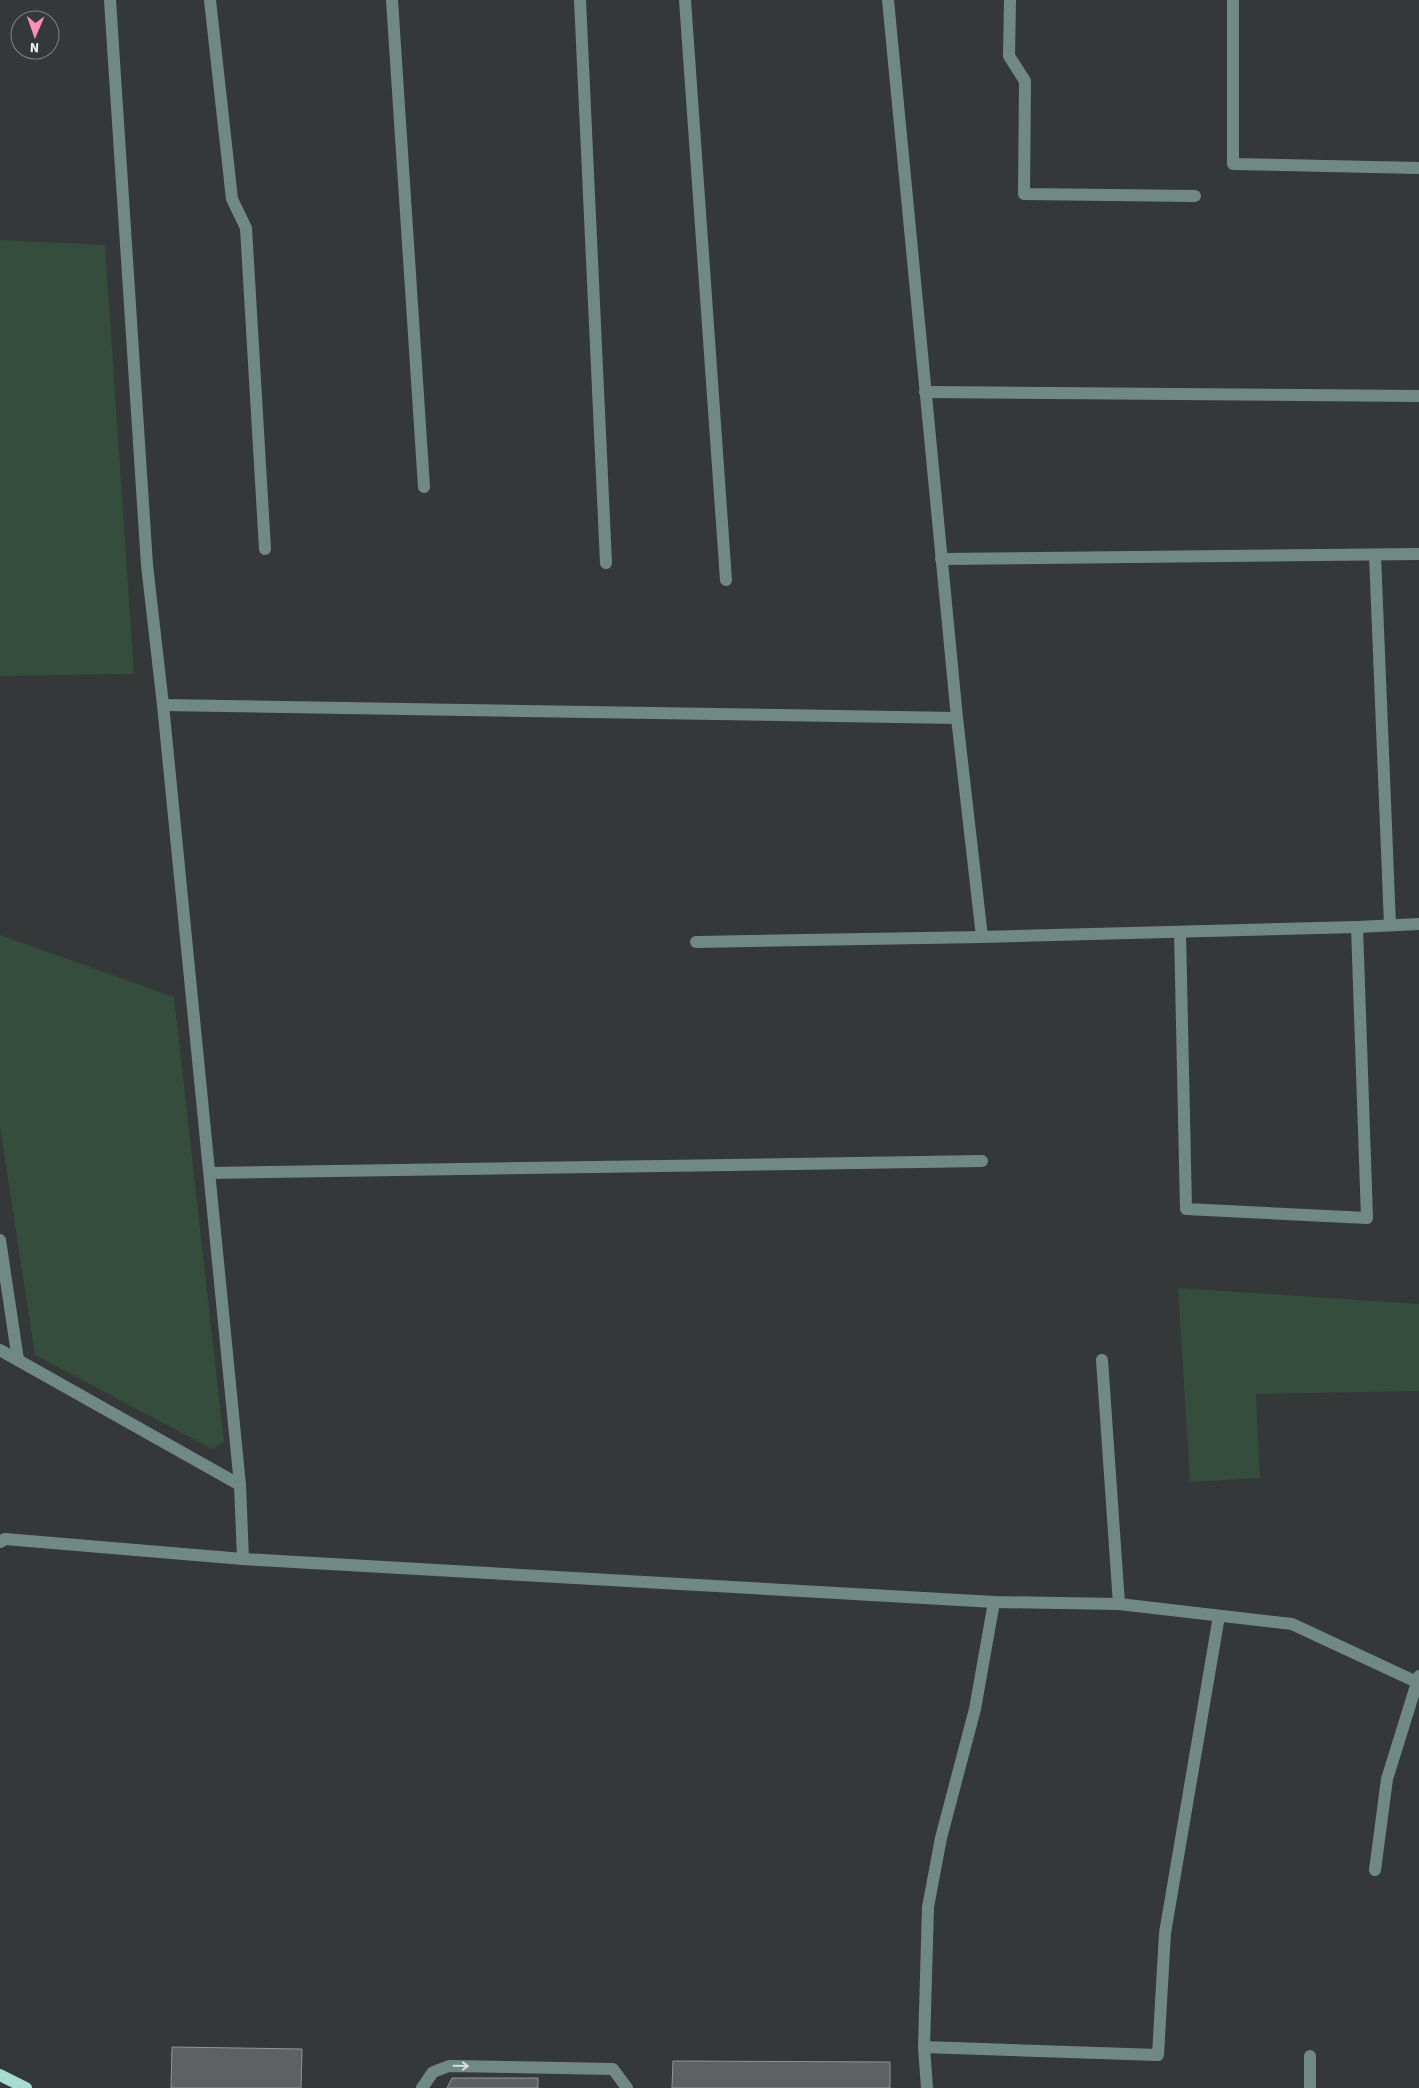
<svg xmlns="http://www.w3.org/2000/svg" width="1419" height="2088" font-family="'Source Sans 3',sans-serif">
<rect width="100%" height="100%" fill="#343839"/>
<g fill="#344d3d">
<polygon points="0,240 105,245 134,674 0,676"/>
<polygon points="0,935 174,997 224,1442 212,1449 35,1355 0,1127"/>
<polygon points="1178,1288 1419,1304 1419,1391 1256,1394 1260,1478 1190,1482"/>
</g>
<g fill="#5d6163" stroke="#919598">
<polygon points="172,2047 302,2049 301,2088 171,2088"/>
<polygon points="673,2061 890,2062 890,2088 672,2088"/>
<polygon points="452,2078 538,2078 538,2088 447,2088"/>
</g>
<g fill="none" stroke-linecap="round" stroke-linejoin="round">
<g stroke="#718985" stroke-width="12">
<polyline points="110,0 147,565 163,705 240,1485 243,1559"/>
<polyline points="210,0 232,199 246,228 265,549"/>
<polyline points="392,0 424,487"/>
<polyline points="580,0 606,563"/>
<polyline points="685,0 726,580"/>
<polyline points="888,0 957,718 982,937 1357,927 1419,924"/>
<polyline points="1010,0 1009,56 1025,81 1024,194 1195,196"/>
<polyline points="1233,0 1233,164 1419,168"/>
<polyline points="925,392 1419,396"/>
<polyline points="1375,555 1390,925"/>
<polyline points="941,559 1419,554"/>
<polyline points="163,705 957,718"/>
<polyline points="1180,932 1186,1209 1367,1218 1357,927"/>
<polyline points="696,942 982,937"/>
<polyline points="210,1173 982,1161"/>
<polyline points="0,1240 18,1360"/>
<polyline points="0,1350 240,1485"/>
<polyline points="1102,1360 1119,1604"/>
<polyline points="0,1542 5,1539 243,1559 994,1602 1119,1604 1292,1624 1419,1683"/>
<polyline points="1375,1870 1387,1779 1419,1676"/>
<polyline points="924,2047 1158,2055 1165,1933 1219,1616"/>
<polyline points="422,2088 433,2072 449,2066 613,2069 627,2088"/>
<polyline points="927,2088 924,2047 928,1907 941,1838 975,1709 994,1602"/>
<polyline points="1310,2088 1310,2056"/>
</g>
<polyline stroke="#a9dbd3" stroke-width="12" points="0,2075 26,2088"/>
</g>
<defs><path id="oneway-shaft" d="M-6 0H5M1.5-3L5.5 0L1.5 3" fill="none" stroke-width="1.6" stroke-linecap="round" stroke-linejoin="round" transform="scale(1.25)"/></defs>
<use stroke="#d7dede" href="#oneway-shaft" transform="translate(461 2066) rotate(1)"/>
<g transform="translate(35 35) rotate(182)"><circle r="24" fill="#343839" stroke="#7f8384"/>
<path d="M0-4L9 19L0 12L-9 19Z" fill="#ff8ebb"/>
<text y="-8" font-size="14" font-weight="bold" text-anchor="middle" fill="#f0f3f4">N</text>
</g>
</svg>
